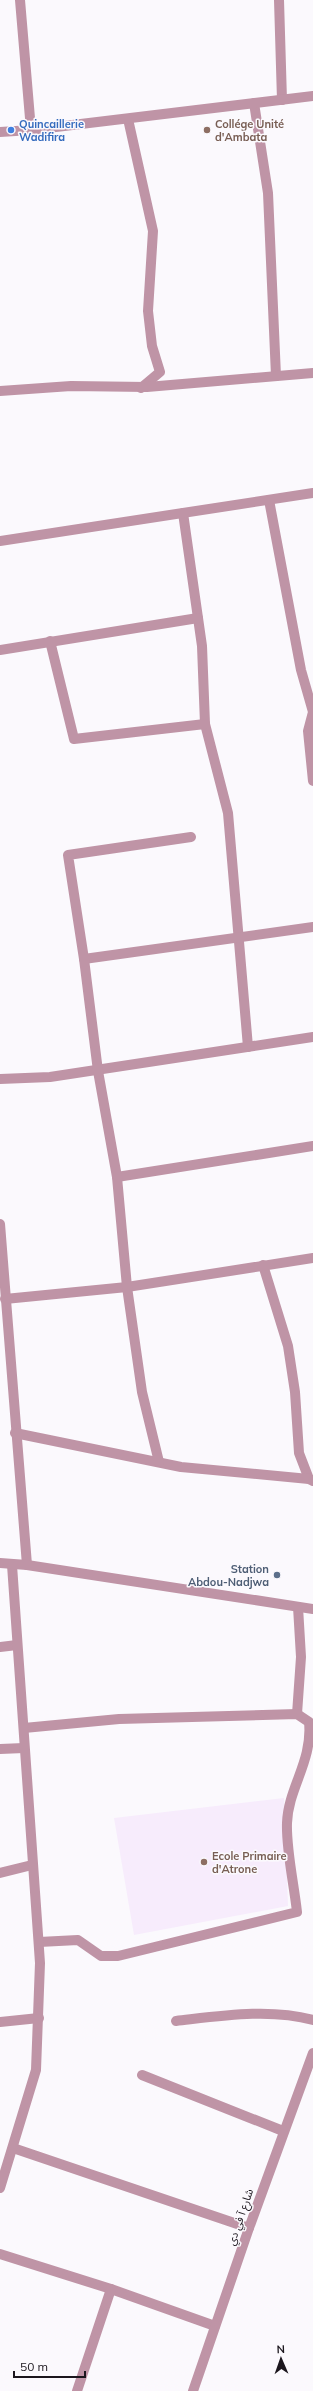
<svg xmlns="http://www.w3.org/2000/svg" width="313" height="2391" font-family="Mulish,'Noto Sans Arabic',sans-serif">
<rect width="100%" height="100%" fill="#fbf9fd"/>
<polygon fill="#f7ecfc" points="284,1798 288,1906 134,1935 114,1818"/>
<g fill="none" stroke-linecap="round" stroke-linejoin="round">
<g stroke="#bf94a6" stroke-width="10">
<polyline points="20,0 31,130"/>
<polyline points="279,0 282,100"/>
<polyline points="254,103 268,193 276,376"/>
<polyline points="128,119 153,231 148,311 152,346 160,372 141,388"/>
<polyline points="0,132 31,130 313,96"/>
<polyline points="0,391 71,386 147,387 313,373"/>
<polyline points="269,500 301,670 313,712 308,731 313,781"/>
<polyline points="183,513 202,646 205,724 228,813 248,1047"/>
<polyline points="0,541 313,493"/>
<polyline points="50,641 74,739 205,724"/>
<polyline points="0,650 198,618"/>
<polyline points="84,959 313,927"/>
<polyline points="0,1079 50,1077 313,1037"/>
<polyline points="117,1177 313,1146"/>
<polyline points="0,1224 27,1565"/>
<polyline points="263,1265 288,1346 295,1392 299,1453 309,1479"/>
<polyline points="5,1299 127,1287 313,1258"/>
<polyline points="15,1433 181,1467 309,1479 313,1481"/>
<polyline points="159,1462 142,1392 127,1287 117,1177 98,1071 84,959 68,855 191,837"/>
<polyline points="0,1647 17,1645"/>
<polyline points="297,1714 301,1657 298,1607"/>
<path d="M24,1728L119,1719L297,1714L309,1722C313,1761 288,1788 287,1823C286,1849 294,1884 297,1912L118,1956H101L78,1940L39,1942"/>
<polyline points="0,1749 24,1748"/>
<polyline points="0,1873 32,1865"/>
<path d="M176,2021C220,2016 270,2008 313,2020"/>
<polyline points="0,2022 39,2018"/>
<polyline points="142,2075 283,2131"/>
<polyline points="13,2148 249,2228"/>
<polyline points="0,2188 36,2070 40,1963 12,1565"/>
<polyline points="0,2254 111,2289 215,2326"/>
<polyline points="77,2391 111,2289"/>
<polyline points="193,2391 249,2228 313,2053"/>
</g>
<polyline stroke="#bf94a6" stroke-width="10" points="0,1563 27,1565 313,1609"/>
</g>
<circle fill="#3f7fe0" stroke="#fbf9fd" stroke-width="1.5" cx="11" cy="130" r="4"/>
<g fill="#8d6e63" stroke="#fbf9fd" stroke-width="1.5">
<circle cx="207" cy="130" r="4"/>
<circle cx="204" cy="1862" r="4"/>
</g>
<circle fill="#5c6f8a" stroke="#fbf9fd" stroke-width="1.5" cx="277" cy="1575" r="4"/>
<g text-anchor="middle" stroke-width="3" stroke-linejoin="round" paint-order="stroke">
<g font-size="11" font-weight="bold" fill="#366cbe" stroke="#fbf9fd" text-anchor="start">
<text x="19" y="128">Quincaillerie<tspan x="19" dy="13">Wadifira</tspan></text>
</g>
<g font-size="11" font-weight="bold" fill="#785e54" stroke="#fbf9fd" text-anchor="start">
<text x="215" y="128">Collége Unité<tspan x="215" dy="13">d'Ambata</tspan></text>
<text x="212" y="1860">Ecole Primaire<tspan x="212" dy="13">d'Atrone</tspan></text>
</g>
<g font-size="11" font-weight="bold" fill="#4e5e75" stroke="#fbf9fd" text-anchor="end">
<text x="269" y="1573">Station<tspan x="269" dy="13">Abdou-Nadjwa</tspan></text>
</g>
<g font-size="11" fill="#1b161d" stroke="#fbf9fd">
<text transform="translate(240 2217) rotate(-71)" y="4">شارع آ في دي</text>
</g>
</g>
<g transform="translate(281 2359) rotate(358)" stroke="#fbf9fd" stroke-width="3" paint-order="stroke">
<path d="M0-3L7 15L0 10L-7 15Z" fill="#1b161d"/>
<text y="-6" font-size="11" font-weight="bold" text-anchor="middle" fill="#1b161d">N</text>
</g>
<path d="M14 2371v6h71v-6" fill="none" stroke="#1b161d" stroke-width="2"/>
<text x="20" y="2371" font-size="12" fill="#1b161d" stroke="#fbf9fd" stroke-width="3" paint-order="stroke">50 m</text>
</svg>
